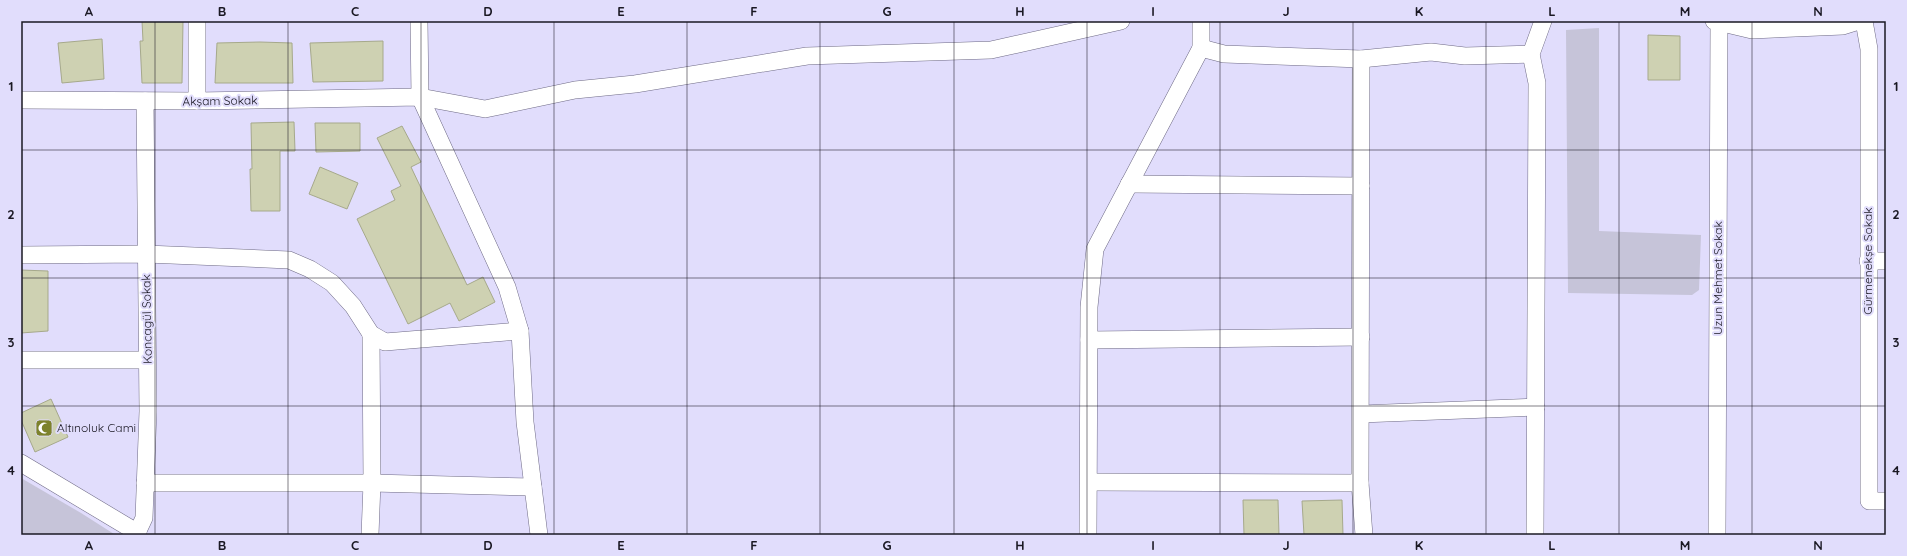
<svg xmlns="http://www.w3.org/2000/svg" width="1907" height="556" font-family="Quicksand,sans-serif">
<rect width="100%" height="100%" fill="#e1ddfc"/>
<g fill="#c6c4d9">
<polygon points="1599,28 1599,231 1701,235 1699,290 1692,295 1568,293 1566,30"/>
<polygon points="21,478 81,513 114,534 21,535"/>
</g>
<g fill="#ced1b2" stroke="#a6a98b">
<polygon points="142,21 183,21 182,83 142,83 140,41 143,41"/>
<polygon points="1648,35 1680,36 1680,80 1648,80"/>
<polygon points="102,39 104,79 62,83 58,43"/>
<polygon points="383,41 383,81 313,82 310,43"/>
<polygon points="260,42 292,43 293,83 215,83 217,43"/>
<polygon points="294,122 295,151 280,151 280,211 251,211 250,169 252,169 251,123"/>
<polygon points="315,123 360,123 360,151 316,152"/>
<polygon points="402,126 421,162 411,167 467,285 483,277 495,302 459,321 450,303 408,324 357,219 395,200 391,191 401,186 377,138"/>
<polygon points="320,167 358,183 347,209 309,194"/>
<polygon points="21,270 48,271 48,331 21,333"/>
<polygon points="51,399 68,437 35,452 21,420 21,413"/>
<polygon points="1243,500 1278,500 1279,535 1244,535"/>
<polygon points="1342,500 1343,535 1304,535 1302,501"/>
</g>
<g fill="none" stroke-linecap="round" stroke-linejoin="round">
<g stroke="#6e6a85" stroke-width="18">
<g id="minor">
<polyline points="197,21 197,101"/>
<polyline points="419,21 420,97 507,287 520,331 525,422 539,535"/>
<polyline points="1714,21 1752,30 1843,26 1859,21"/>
<polyline points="1864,21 1869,49 1869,501 1886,501"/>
<polyline points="1201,48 1224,54 1361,59 1431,52 1465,56 1531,54"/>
<polyline points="1361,59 1360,483 1364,535"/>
<polyline points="21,100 197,101 420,97 485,109 575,90 635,84 807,56 991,50 1121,21"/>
<polyline points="1129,184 1361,186"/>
<polyline points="21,255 146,254 289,260 310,269 332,283 353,306 371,334 385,342 520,331"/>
<polyline points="1868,261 1886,261"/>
<polyline points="1089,340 1361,337"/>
<polyline points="21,360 147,360"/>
<polyline points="1361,414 1536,407"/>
<polyline points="21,463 138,533"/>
<polyline points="1089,482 1360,483"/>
<polyline points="145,483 372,483 533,487"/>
<polyline points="136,535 144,518 148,411 145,101"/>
<polyline points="370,535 372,483 371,334"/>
<polyline points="1088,535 1089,307 1095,249 1201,48 1201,21"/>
<polyline points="1535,535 1537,83 1531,54 1543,21"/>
<polyline points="1717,535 1719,21"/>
</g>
</g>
<use href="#minor" stroke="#fff" stroke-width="17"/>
</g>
<path fill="none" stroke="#1a1823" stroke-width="1" stroke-opacity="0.55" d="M155,21V535M288,21V535M421,21V535M554,21V535M687,21V535M820,21V535M954,21V535M1087,21V535M1220,21V535M1353,21V535M1486,21V535M1619,21V535M1752,21V535M21,150H1886M21,278H1886M21,406H1886"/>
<defs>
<g id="mosque-square" transform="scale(0.9)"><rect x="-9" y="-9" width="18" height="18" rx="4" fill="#7d822c" stroke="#e1ddfc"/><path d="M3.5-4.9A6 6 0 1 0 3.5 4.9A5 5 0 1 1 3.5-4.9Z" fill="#fff"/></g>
</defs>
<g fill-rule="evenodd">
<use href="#mosque-square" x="44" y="428"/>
</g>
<g text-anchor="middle" stroke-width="4" stroke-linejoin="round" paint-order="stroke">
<g font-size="12" fill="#1a1823" stroke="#e1ddfc">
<text transform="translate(220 101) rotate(-1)" y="4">Akşam Sokak</text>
<text transform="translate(1868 261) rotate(-90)" y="4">Gürmenekşe Sokak</text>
<text transform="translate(1718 278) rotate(-90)" y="4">Uzun Mehmet Sokak</text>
<text transform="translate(147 319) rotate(-91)" y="4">Koncagül Sokak</text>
</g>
<g font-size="12" fill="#1a1823" stroke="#e1ddfc" text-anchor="start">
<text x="57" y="432">Altınoluk Cami</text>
</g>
</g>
<rect width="1907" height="556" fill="none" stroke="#e1ddfc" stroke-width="44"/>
<rect x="22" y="22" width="1863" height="512" fill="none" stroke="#1a1823" stroke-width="1.5"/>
<g font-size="13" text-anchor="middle" font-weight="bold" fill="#1a1823">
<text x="89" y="16">A</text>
<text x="222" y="16">B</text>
<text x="355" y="16">C</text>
<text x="488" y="16">D</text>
<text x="621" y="16">E</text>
<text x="754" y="16">F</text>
<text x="887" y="16">G</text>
<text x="1020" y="16">H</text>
<text x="1153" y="16">I</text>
<text x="1286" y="16">J</text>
<text x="1419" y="16">K</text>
<text x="1552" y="16">L</text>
<text x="1685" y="16">M</text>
<text x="1818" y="16">N</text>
<text x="11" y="91">1</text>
<text x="1896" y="91">1</text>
<text x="11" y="219">2</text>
<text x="1896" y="219">2</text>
<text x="11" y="347">3</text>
<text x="1896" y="347">3</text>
<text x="11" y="475">4</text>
<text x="1896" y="475">4</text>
<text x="89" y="550">A</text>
<text x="222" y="550">B</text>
<text x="355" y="550">C</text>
<text x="488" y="550">D</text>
<text x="621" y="550">E</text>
<text x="754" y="550">F</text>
<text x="887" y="550">G</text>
<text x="1020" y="550">H</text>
<text x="1153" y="550">I</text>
<text x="1286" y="550">J</text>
<text x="1419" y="550">K</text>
<text x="1552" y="550">L</text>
<text x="1685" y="550">M</text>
<text x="1818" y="550">N</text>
</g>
</svg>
